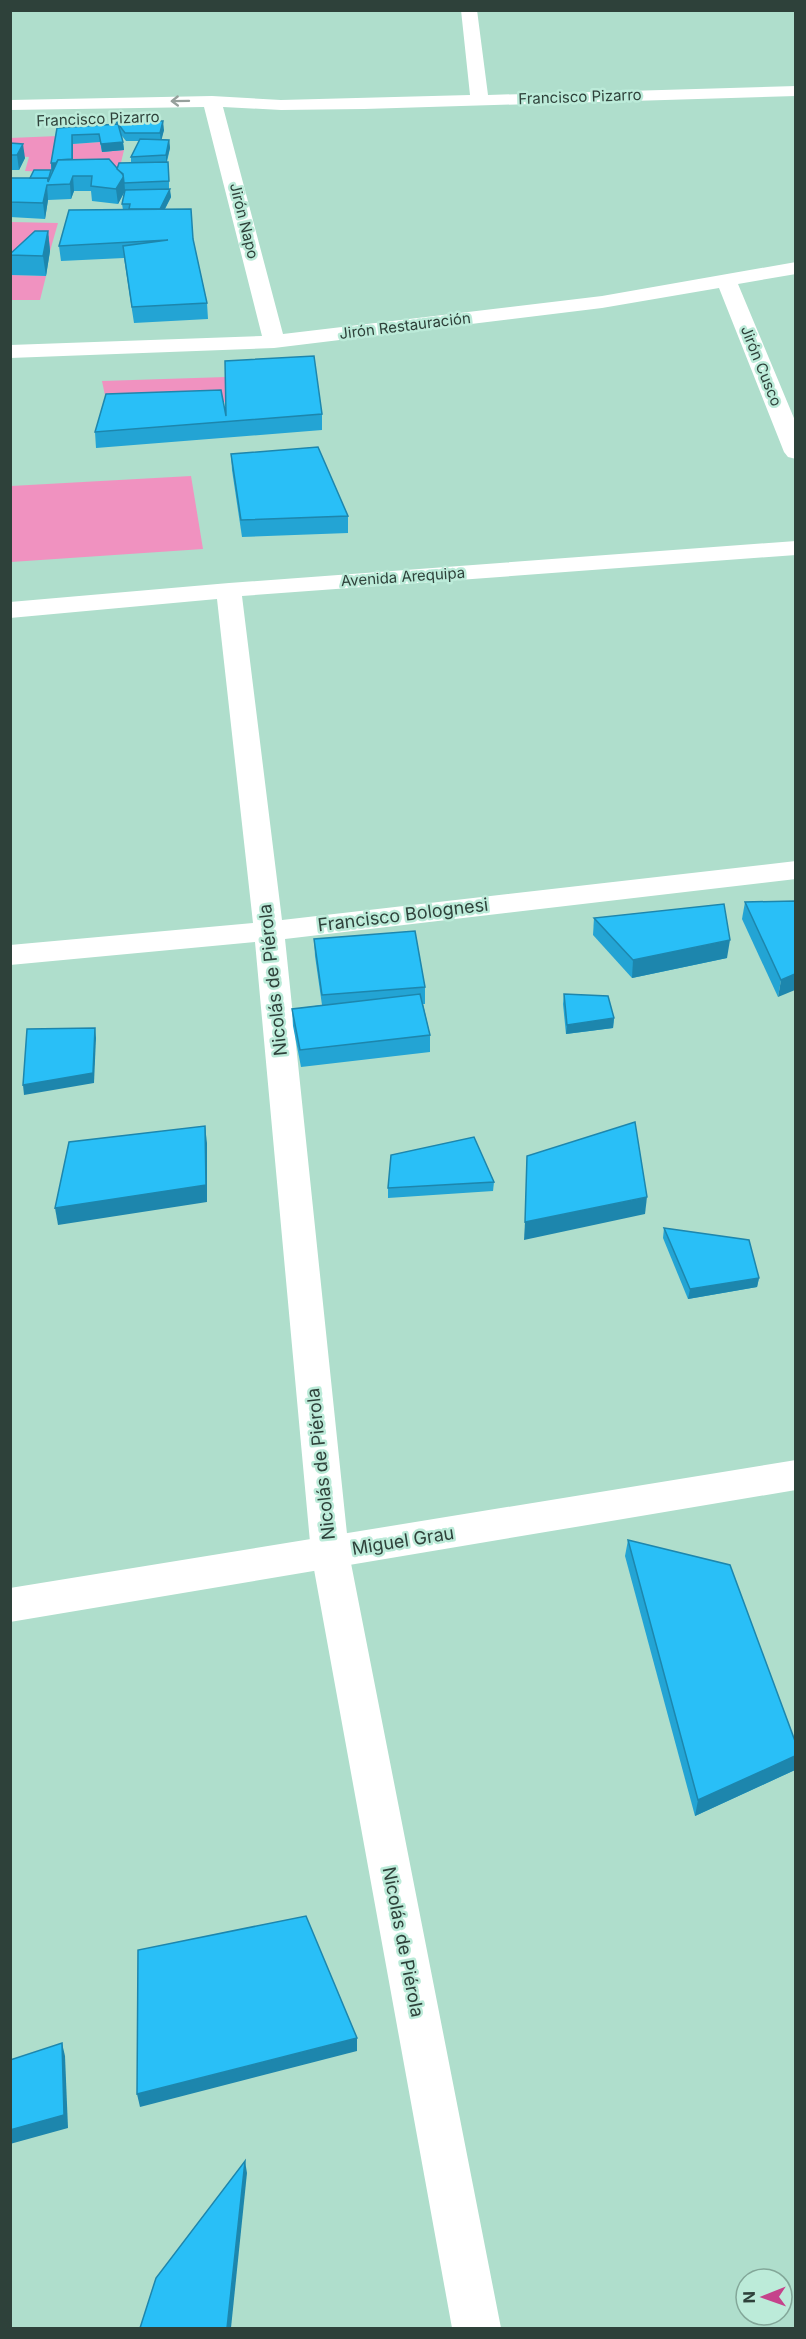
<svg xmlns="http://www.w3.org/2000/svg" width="806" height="2339" font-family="Inter,sans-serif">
<rect width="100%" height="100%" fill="#afdecc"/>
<g fill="#f092c0">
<polygon points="58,136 52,172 25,171 29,157 13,156 11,153 10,138"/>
<polygon points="100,142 102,152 124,150 119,171 73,170 73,144"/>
<polygon points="11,222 58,223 50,251 12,275 46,276 40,300 11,300"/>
<polygon points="226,377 226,402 108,410 102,381"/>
<polygon points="191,476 203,549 11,562 11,486"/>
</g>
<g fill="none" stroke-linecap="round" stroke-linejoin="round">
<g fill="#fff" fill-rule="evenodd">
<polygon points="461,10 477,10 488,95 796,86 796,96 364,109 281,110 223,107 283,334 602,296 796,262 796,274 738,284 796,423 796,459 788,457 784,452 719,288 602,308 274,348 10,358 10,345 262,336 204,107 10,110 10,100 212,96 281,100 470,95"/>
<polygon points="796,541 796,555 242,596 282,920 796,861 796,879 285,939 349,1553 501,2328 452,2328 311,1553 255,942 10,965 10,945 253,923 217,599 10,618 10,602 229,583"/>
</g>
<polygon fill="#fff" fill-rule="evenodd" points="796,1460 796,1490 10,1622 10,1588"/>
</g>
<g fill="#23a4d4" fill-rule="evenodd">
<path d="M116,121L164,130L161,139L169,140L170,148L167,162L169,170V189L171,197L165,209L193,239L207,303L208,319L134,323L124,258L61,261L59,246L123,210L122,204L124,192L118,204L92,201L91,191H74L71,199L48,200L45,219L10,217V178H30L51,170V174V163L57,128L116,124ZM122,136L126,141H139L131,157V162L117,169L73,159V144L100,142L102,152L124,150Z"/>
<polygon points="10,143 25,158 19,170 10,170"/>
<polygon points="48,231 50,251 46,276 11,275 10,254"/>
<polygon points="322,414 322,430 96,448 95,432 226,416"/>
<polygon points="231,454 348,516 348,533 242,537 232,470"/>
<polygon points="795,901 778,997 742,919 745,902"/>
<polygon points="594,918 727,958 632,978 593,935"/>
<polygon points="314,939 425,987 425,1004 423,1004 430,1035 430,1052 301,1067 293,1026 292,1009 322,1005 315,956"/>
<polygon points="564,994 614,1018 613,1028 566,1034 563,1004"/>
<polygon points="494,1182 493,1191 388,1198 388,1188"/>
<polygon points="664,1228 759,1278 757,1287 688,1299 663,1238"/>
<polygon points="628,1540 795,1741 795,1770 695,1816 625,1556"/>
</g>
<g fill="#1d86ad">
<polygon points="163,121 164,130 161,142 160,133"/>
<polygon points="72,135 73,144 73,170 52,172 51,163"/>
<polygon points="169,140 170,148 166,163 166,155"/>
<polygon points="123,142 124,150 102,152 101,144"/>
<polygon points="23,144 25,158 19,170 17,155"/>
<polygon points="73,176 74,191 71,199 70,184"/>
<polygon points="124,176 125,191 118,204 116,189"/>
<polygon points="47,185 48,200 45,219 43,203"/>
<polygon points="170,189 171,197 160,218 160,209"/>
<polygon points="48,231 50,251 46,276 43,256"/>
<polygon points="730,940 727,958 632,978 633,960"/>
<polygon points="795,974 795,990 778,997 781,980"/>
<polygon points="614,1018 613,1028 566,1034 567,1025"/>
<polygon points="95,1028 96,1038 94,1083 24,1095 23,1085"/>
<polygon points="205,1126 207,1143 207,1202 58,1225 55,1208"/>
<polygon points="647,1197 645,1214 524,1240 525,1222"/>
<polygon points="759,1278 757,1287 688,1299 690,1289"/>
<polygon points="795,1756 795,1770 695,1816 698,1800"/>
<polygon points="357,2038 357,2051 140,2107 137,2094"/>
<polygon points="62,2043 65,2056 68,2128 10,2144 10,2130"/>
<polygon points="245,2161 247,2173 231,2328 227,2328"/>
</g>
<g fill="#29bff7" stroke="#1d86ad" stroke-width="1.5">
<polygon points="116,121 163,121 160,133 125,133"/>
<polygon points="118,124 123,142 101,144 99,134 72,135 72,159 58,160 56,163 51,163 57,128"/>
<polygon points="140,139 169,140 166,155 131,157"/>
<polygon points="10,143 23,144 17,155 10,155"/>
<polygon points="109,159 124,176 116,189 91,186 92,176 73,176 70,184 47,185 43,203 10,202 10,178 48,178 48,182 58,160"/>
<polygon points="168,162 169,181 124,183 123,174 117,169 119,163"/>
<polygon points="34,170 51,170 48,181 48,178 30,178"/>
<polygon points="170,189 160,209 129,209 130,204 122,204 125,190"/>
<polygon points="191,209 193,239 207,303 132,307 123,246 168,240 59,246 69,210"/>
<polygon points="35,231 48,231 43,256 10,255 10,254"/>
<polygon points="314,356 322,414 95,432 106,394 221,390 226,416 225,361"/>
<polygon points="318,447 348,516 241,520 231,454"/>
<polygon points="795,901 795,974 781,980 745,902"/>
<polygon points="724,904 730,940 633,960 594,918"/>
<polygon points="415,931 425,987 322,995 314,939"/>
<polygon points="420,994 430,1035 300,1050 292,1009"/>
<polygon points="564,994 608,996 614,1018 567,1025"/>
<polygon points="95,1028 93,1073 23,1085 27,1029"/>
<polygon points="635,1122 647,1197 525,1222 527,1156"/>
<polygon points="205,1126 206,1185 55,1208 69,1142"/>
<polygon points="474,1137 494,1182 388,1188 391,1155"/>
<polygon points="664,1228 749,1240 759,1278 690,1289"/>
<polygon points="628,1540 730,1565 795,1741 795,1756 698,1800"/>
<polygon points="306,1916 357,2038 137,2094 138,1950"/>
<polygon points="62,2043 64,2115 10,2130 10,2060"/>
<polygon points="245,2161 227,2328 140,2328 156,2278"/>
</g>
<defs><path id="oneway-shaft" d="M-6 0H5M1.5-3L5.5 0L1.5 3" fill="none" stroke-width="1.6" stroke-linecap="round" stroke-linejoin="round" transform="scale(1.5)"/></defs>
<use stroke="#96a09c" href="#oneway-shaft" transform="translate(180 101) rotate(179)"/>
<g text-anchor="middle" stroke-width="5" stroke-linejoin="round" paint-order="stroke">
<g font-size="15" fill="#2e413a" stroke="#bcebd9">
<text transform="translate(580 97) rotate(-2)" y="5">Francisco Pizarro</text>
<text transform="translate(98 119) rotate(-2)" y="5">Francisco Pizarro</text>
<text transform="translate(244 221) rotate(76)" y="5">Jirón Napo</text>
<text transform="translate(405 326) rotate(-7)" y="5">Jirón Restauración</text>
<text transform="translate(761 366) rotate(68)" y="5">Jirón Cusco</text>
<text transform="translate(403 577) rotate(-4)" y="5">Avenida Arequipa</text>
</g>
<g font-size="18" fill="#2e413a" stroke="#bcebd9">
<text transform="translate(403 915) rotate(-7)" y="6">Francisco Bolognesi</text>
<text transform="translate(273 980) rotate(-96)" y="6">Nicolás de Piérola</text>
<text transform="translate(321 1464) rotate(-96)" y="6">Nicolás de Piérola</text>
<text transform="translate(403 1541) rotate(-9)" y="6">Miguel Grau</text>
<text transform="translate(403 1942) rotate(79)" y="6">Nicolás de Piérola</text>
</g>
</g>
<rect width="806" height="2339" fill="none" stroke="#2e413a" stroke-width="24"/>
<g transform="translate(764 2297) rotate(269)"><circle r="28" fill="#bcebd9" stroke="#83a799" stroke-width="1.5"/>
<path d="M0-4.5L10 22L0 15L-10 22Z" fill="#c5438b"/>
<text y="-9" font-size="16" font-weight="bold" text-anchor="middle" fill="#2e413a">N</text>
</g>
</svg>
